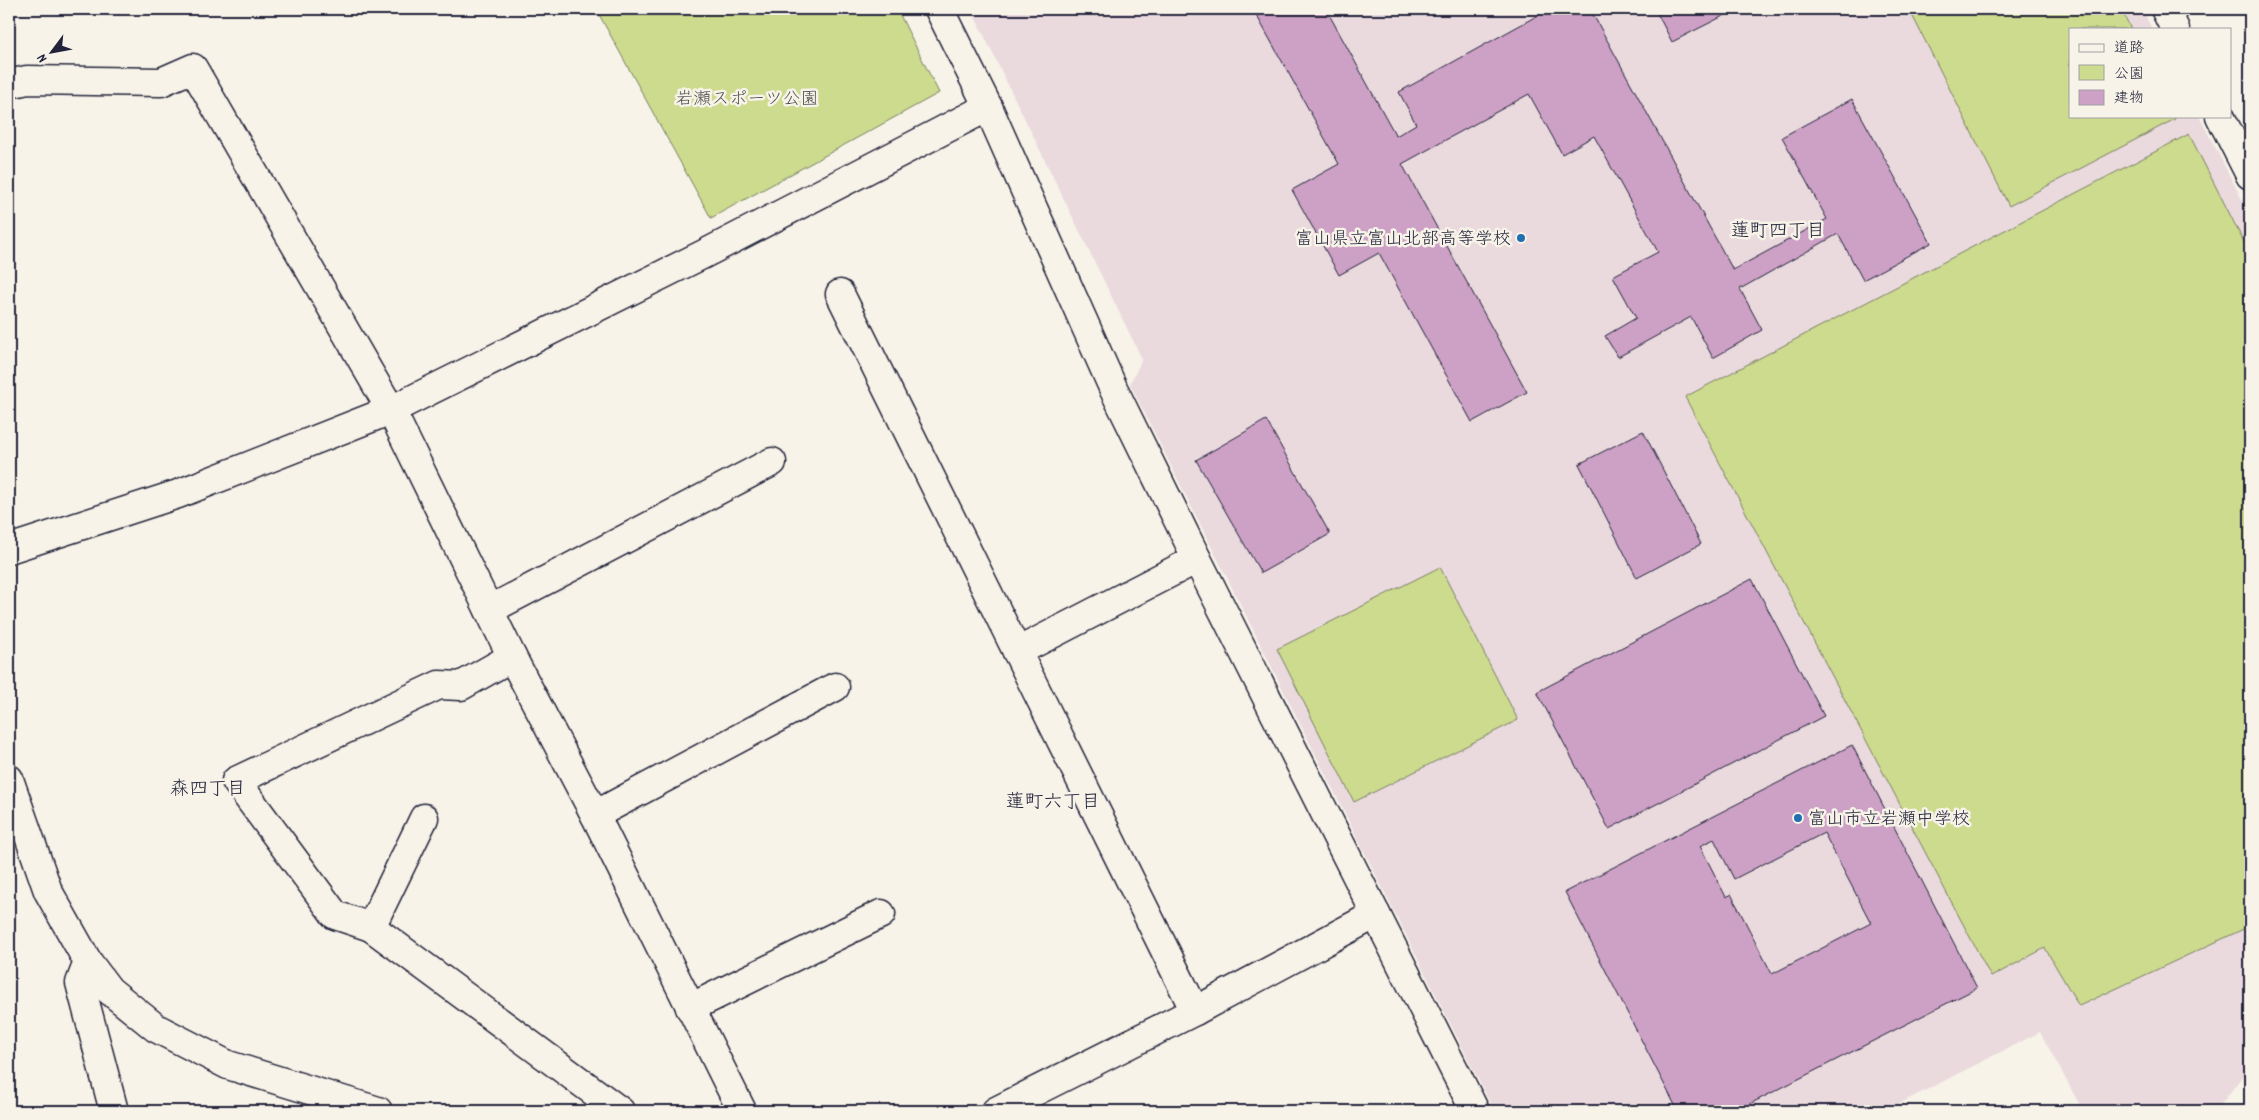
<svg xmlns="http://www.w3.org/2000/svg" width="2259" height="1120" font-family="Dekko,'Klee One',sans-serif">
<rect width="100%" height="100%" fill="#f7f3e8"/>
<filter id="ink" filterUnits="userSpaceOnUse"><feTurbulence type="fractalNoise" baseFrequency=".02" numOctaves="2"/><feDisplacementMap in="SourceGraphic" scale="10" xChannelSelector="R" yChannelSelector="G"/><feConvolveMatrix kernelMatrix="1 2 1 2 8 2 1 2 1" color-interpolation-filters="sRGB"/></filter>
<g filter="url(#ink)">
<polygon fill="#eadade" points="971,9 2142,9 2152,29 2070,29 2070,116 2199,116 2250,215 2250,1066 2216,1111 2083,1111 2040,1032 1885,1111 1494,1111 1130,384 1142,359"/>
<g fill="#cddb8e" stroke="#787e64">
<polygon points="596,9 897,9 939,93 711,218"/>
<polygon points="1909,9 2121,9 2131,29 2070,29 2070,116 2174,116 2175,119 2009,206"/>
<polygon points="2189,134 2250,254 2250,926 2079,1006 2045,948 1991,977 1685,397"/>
<polygon points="1440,567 1518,720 1354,802 1277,649"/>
</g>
<g fill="#cda1c5" stroke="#22223b" fill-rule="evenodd">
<polygon points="1253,9 1326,9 1396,136 1416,124 1399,92 1542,13 1539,9 1590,9 1733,270 1827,219 1782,137 1852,99 1931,243 1863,280 1838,234 1740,289 1762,330 1713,358 1691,317 1618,357 1605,336 1636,318 1613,276 1658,252 1594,136 1562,154 1529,94 1402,164 1527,392 1472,422 1379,253 1339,275 1292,190 1339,164"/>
<polygon points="1655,9 1737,9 1672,42"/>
<polygon points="1266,420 1330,534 1261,573 1196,460"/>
<polygon points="1643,431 1701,544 1637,578 1579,464"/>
<polygon points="1752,579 1824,716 1609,829 1537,692"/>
<path d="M1852,745L1977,988L1736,1111H1678L1565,892ZM1824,833L1871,923L1772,974L1731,894L1726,897L1700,846L1714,839L1734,879Z"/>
</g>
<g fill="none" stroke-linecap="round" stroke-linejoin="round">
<g stroke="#22223b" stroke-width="31">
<g id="street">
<polyline points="2165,9 2175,29"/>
<polyline points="9,84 27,80 161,82 193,68 391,410 512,657 595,815 742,1111"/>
<polyline points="2220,116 2250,175"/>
<polyline points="840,294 1195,1011"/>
<polyline points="9,549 178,494 391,410 704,254 988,107 1114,390 1197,559 1475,1111"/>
<polyline points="489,610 772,462"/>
<polyline points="1017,652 1197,559"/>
<polyline points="9,779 48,891 88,962 109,990 156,1028 228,1065 378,1111"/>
<polyline points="595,815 835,687"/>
<polyline points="424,818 371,927 335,915 236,781 439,685 461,686 512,657"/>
<polyline points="371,927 620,1111"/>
<polyline points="88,962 80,983 114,1111"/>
<polyline points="690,1008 881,914"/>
<polyline points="996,1111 1195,1011 1376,914"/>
</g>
</g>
<g stroke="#22223b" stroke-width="31">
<polyline id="secondary" points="939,9 988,107"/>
</g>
<use href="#street" stroke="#f7f3e8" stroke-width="28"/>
<use href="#secondary" stroke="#f7f3e8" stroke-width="28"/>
</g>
</g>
<g fill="#1f6fb2" stroke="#f7f3e8" stroke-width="2">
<circle cx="1521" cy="238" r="5"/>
<circle cx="1798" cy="818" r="5"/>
</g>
<g text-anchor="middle" stroke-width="5" stroke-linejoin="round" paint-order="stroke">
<g font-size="18" fill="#4d5050" stroke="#f7f3e8">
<text x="747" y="104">岩瀬スポーツ公園</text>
</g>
<g font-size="18" fill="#22223b" stroke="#f7f3e8" text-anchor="end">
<text x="1511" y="244">富山県立富山北部高等学校</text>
<text x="1808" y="824" text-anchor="start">富山市立岩瀬中学校</text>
</g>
<g font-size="19" fill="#22223b" stroke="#f7f3e8">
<text x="1778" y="236">蓮町四丁目</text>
<text x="208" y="794">森四丁目</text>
<text x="1053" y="807">蓮町六丁目</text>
</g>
</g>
<rect width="2259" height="1120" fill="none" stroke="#f7f3e8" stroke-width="30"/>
<rect x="15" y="15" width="2229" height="1090" fill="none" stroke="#22223b" stroke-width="2" filter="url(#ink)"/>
<rect x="2069" y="28" width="162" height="90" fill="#f7f3e8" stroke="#a29fa3"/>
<rect x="2079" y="44" width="25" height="8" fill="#f7f3e8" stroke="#a29fa3"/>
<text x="2114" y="52" font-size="15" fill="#22223b">道路</text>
<rect x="2079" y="65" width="25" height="15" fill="#cddb8e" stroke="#a29fa3"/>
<text x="2114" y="78" font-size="15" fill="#22223b">公園</text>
<rect x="2079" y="90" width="25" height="15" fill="#cda1c5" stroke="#a29fa3"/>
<text x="2114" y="102" font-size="15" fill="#22223b">建物</text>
<g transform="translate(52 52) rotate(238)" stroke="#f7f3e8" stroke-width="4" paint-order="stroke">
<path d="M0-4L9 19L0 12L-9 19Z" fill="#22223b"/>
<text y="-8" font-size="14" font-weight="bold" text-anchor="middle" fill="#22223b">N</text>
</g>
</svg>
